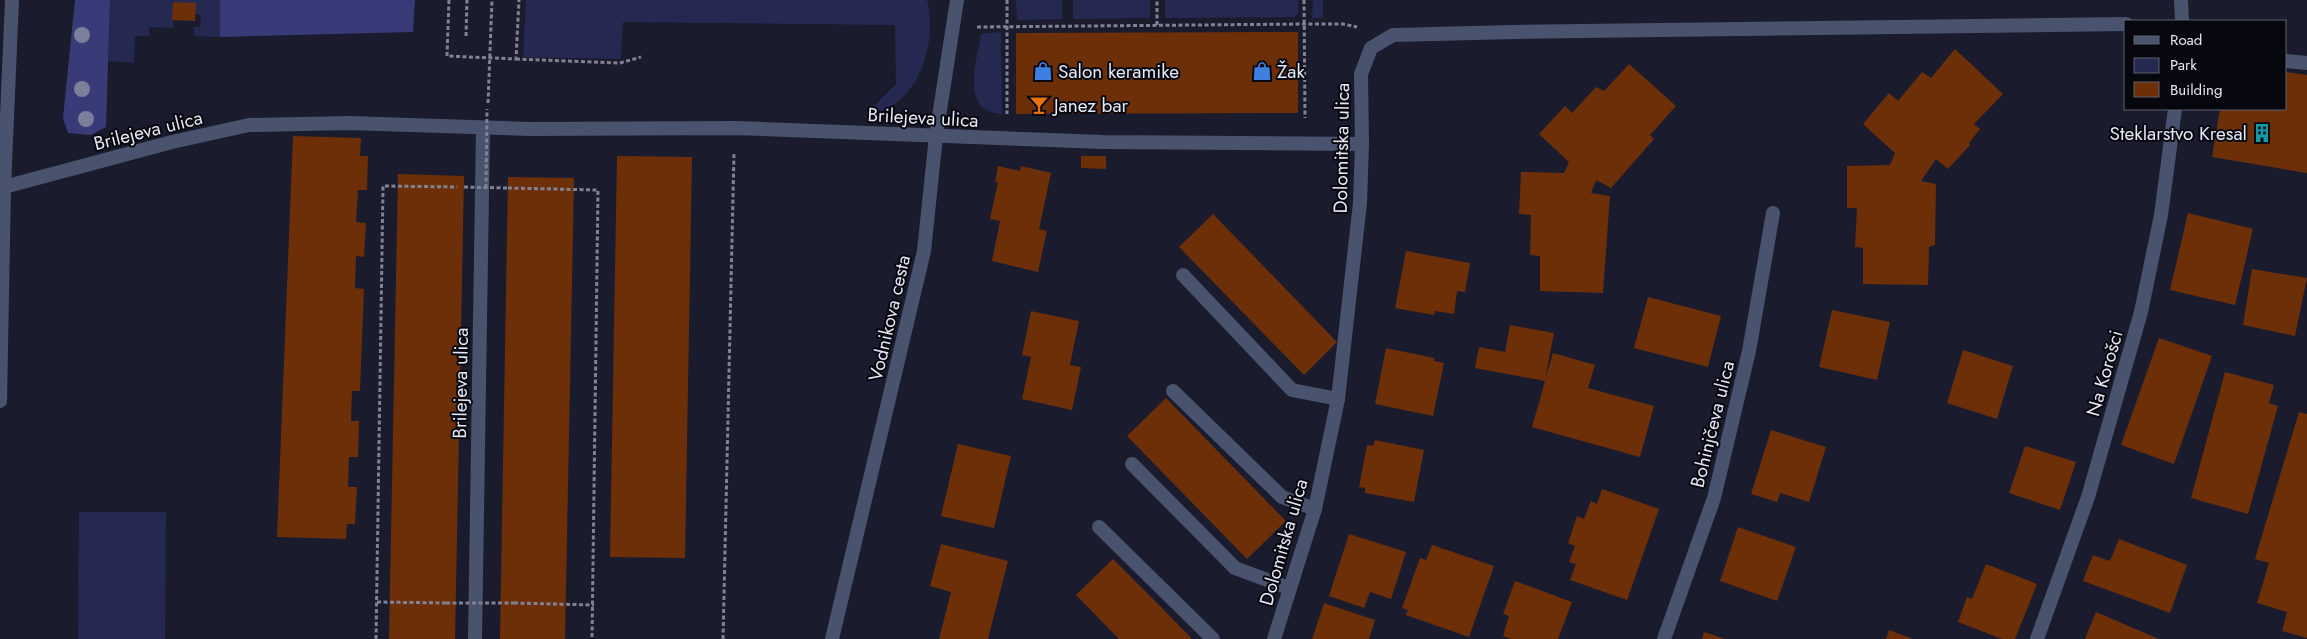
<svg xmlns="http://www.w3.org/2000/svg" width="2307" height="639" font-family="Jost,sans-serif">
<rect width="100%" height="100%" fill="#1a1c2e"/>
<g fill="#252851">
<polygon points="110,0 220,0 220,37 194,36 194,27 200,27 201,15 195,14 173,2 173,28 149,27 149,36 135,36 134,63 108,61"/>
<path d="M526,0H927C939,43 916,112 866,114L896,84L895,25L623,22L621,59L523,57Z"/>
<polygon points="1016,0 1062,0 1062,19 1017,20"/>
<polygon points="1073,0 1150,0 1150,18 1073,19"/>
<polygon points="1165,0 1298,0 1298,13 1294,17 1165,18"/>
<polygon points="1313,0 1323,0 1323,18 1312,18"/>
<path d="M1001,32L1002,114C959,111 977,62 981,34Z"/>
<polygon points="79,512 166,512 165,639 78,639"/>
</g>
<g fill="#383b77">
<polygon points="75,0 110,0 106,127 91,135 68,133 63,118"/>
<polygon points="220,0 415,0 413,32 220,37"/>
</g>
<g fill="#6c2f08">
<polygon points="173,2 196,3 195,21 172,20"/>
<polygon points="1298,32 1298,113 1016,114 1016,33"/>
<polygon points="1955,49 2003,94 1974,124 1980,129 1969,143 1970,145 1948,169 1936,159 1921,181 1936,184 1935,245 1929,247 1928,285 1863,284 1863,248 1855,247 1857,208 1847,208 1847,166 1890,165 1895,153 1863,124 1889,93 1898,101 1922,72 1931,78"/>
<polygon points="1629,64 1676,106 1650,135 1654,139 1611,188 1596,180 1591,193 1610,196 1603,293 1540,291 1540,256 1530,255 1531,215 1519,214 1521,172 1564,173 1569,162 1539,134 1565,106 1572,113 1596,87 1604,91"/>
<polygon points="2286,72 2307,75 2307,173 2212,157 2220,109 2286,109"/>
<polygon points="293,136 361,138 360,156 368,156 367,190 358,190 356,222 366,223 364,257 356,256 355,288 364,289 360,391 352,391 351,421 359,421 358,457 349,457 348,487 357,487 355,524 347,524 346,539 277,537"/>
<polygon points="617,156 692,157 685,558 610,557"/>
<polygon points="1081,156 1106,156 1106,169 1081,168"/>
<polygon points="998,166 1020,171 1021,166 1051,173 1039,229 1047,231 1038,272 992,261 1000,221 990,219 998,182 995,182"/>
<polygon points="398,174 464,176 455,639 389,639"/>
<polygon points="508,177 574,178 565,639 500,639"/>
<polygon points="2188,213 2253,229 2235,305 2170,290"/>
<polygon points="1213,214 1337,342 1304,375 1179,247"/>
<polygon points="1406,251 1470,263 1465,292 1457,291 1454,314 1435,311 1434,315 1395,308"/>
<polygon points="2252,269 2307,278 2295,336 2243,325"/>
<polygon points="1648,297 1721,316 1708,367 1634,348"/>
<polygon points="1832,310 1890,322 1877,380 1819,367"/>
<polygon points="1031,311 1079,321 1070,365 1081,367 1072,410 1022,399 1031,357 1022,355"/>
<polygon points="1510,325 1554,333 1545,379 1553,353 1595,365 1588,388 1654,406 1640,457 1532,427 1545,381 1475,368 1479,347 1505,352"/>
<polygon points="2159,338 2212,356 2174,464 2121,445"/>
<polygon points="1386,348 1434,358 1434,361 1444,363 1433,416 1375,404"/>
<polygon points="1963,350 2013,366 1997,419 1947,403"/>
<polygon points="2225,372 2274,385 2269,403 2278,406 2248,514 2191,498"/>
<polygon points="1166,398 1286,521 1247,559 1127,436"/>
<polygon points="2299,412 2307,414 2307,638 2282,631 2287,612 2257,603 2269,563 2255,559"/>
<polygon points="1771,430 1826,447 1809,502 1780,493 1777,502 1751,494"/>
<polygon points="1375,440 1424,450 1414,502 1365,493 1365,488 1359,487 1367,445 1373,446"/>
<polygon points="958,444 1011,456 994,528 941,516"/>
<polygon points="2025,446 2076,462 2060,510 2009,493"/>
<polygon points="1602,489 1659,509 1627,600 1570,580 1576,564 1569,562 1575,546 1568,543 1577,516 1584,519 1591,501 1597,504"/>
<polygon points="1738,527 1796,547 1777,601 1720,581"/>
<polygon points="1349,534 1406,552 1391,599 1370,592 1364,608 1329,596"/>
<polygon points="2119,539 2187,565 2170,613 2083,581 2093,555 2110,561"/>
<polygon points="941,544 1008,561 988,639 939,639 951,592 930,586"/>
<polygon points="1432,545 1494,566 1469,637 1406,615 1408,610 1402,608 1420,558 1426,560"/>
<polygon points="1113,559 1162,608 1192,639 1119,639 1076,595"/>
<polygon points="1986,564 2037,584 2015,639 2002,639 1958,622 1967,597 1972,599"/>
<polygon points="1515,581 1572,602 1558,639 1511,639 1503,636 1509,616 1503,614"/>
<polygon points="1324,603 1375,620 1369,639 1312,639"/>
<polygon points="2096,612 2159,639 2085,639"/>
<polygon points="1889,630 1913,639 1886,639"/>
<polygon points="1704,632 1725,639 1702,639"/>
</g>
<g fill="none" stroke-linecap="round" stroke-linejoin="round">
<g stroke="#808292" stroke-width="3" stroke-dasharray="4 2.5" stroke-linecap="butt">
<polyline points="449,0 447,56 516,59 519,0"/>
<polyline points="1007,0 1007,114"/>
<polyline points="1304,0 1305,118"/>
<polyline points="1157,25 1157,0"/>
<polyline points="977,27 1305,24 1343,24 1357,27"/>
<polyline points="466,36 467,0"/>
<polyline points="516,59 620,63 641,57"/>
<polyline points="488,103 492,0"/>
<polyline points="508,188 598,190 592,639"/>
<polyline points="377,602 446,603"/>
<polyline points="514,603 594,605"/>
<polyline points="376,639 383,186 457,187"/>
<polyline points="723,639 734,152"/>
</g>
<g stroke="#4a536d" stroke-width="14">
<polyline points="2286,61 2307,63"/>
<polyline points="1183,275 1292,390 1338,399"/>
<polyline points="1173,391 1282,497 1315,509"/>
<polyline points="1132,464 1235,568 1289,588"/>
<polyline points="1099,527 1213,639"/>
</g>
<g stroke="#4a536d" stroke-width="14">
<polyline points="2181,0 2182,21"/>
<polyline points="4,187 172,142 249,125 349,123 529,129 735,128 1103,142 1362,144"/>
<polyline points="0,401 4,187 12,0"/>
<polyline points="475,639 483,128"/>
<polyline points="832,639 924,251 936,136 957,0"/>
<polyline points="1274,639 1315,509 1338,399 1360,203 1362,144 1361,74 1371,48 1393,35 1514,32 2126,24"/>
<polyline points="1664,639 1714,498 1749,351 1773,213"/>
<polyline points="2037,639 2088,497 2141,312 2161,215 2175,109"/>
</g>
<g stroke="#808292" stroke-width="3" stroke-dasharray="4 2.5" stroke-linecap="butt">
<polyline points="464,187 508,188"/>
<polyline points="486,188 487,109"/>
<polyline points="446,603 514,603"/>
</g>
</g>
<g fill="#7b7f9b">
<circle cx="82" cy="35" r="8"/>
<circle cx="82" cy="89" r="8"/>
<circle cx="86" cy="119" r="8"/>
</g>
<defs>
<g id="shop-bare" transform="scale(1.5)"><path d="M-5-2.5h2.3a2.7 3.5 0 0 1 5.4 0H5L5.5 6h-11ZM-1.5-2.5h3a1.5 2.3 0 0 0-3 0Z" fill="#3f7fe0" stroke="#06070f" stroke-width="2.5" paint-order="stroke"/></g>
<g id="bar-bare" transform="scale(1.5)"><path d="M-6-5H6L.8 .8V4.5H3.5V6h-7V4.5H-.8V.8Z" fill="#e8710a" stroke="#06070f" stroke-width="2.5" paint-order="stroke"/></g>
<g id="building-bare" transform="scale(1.5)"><path d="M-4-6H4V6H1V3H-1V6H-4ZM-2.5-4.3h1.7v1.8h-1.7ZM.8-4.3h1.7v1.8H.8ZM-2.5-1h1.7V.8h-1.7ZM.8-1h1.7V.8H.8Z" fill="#0f9aa8" stroke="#06070f" stroke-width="2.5" paint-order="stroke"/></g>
</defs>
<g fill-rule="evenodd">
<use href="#shop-bare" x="1043" y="71"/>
<use href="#shop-bare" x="1262" y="71"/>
<use href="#bar-bare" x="1039" y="105"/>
<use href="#building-bare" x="2262" y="133"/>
</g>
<g text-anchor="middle" stroke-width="4" stroke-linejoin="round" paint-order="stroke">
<g font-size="19" fill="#e5e8f5" stroke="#06070f" text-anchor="start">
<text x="1058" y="78">Salon keramike</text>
<text x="1277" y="78">Žak</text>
<text x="1054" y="112">Janez bar</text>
<text x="2247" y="140" text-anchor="end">Steklarstvo Kresal</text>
</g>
<g font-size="19" fill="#e5e8f5" stroke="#06070f">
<text transform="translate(923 117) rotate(3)" y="7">Brilejeva ulica</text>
<text transform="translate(148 130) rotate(-14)" y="7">Brilejeva ulica</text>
<text transform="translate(1341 148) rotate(-89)" y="7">Dolomitska ulica</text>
<text transform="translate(889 318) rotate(-77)" y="7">Vodnikova cesta</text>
<text transform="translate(2104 373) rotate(-74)" y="7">Na Korošci</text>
<text transform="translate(460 383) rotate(-89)" y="7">Brilejeva ulica</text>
<text transform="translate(1712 424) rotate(-76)" y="7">Bohinjčeva ulica</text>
<text transform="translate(1283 542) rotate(-74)" y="7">Dolomitska ulica</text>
</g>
</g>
<rect x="2124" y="20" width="162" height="90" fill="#06070f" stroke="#5f616b"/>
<rect x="2134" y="36" width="25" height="8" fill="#4a536d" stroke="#5f616b"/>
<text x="2170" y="45" font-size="15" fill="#e5e8f5">Road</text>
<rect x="2134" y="58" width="25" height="15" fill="#252851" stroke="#5f616b"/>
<text x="2170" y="70" font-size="15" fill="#e5e8f5">Park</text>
<rect x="2134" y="82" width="25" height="15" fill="#6c2f08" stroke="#5f616b"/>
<text x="2170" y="95" font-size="15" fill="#e5e8f5">Building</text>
</svg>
